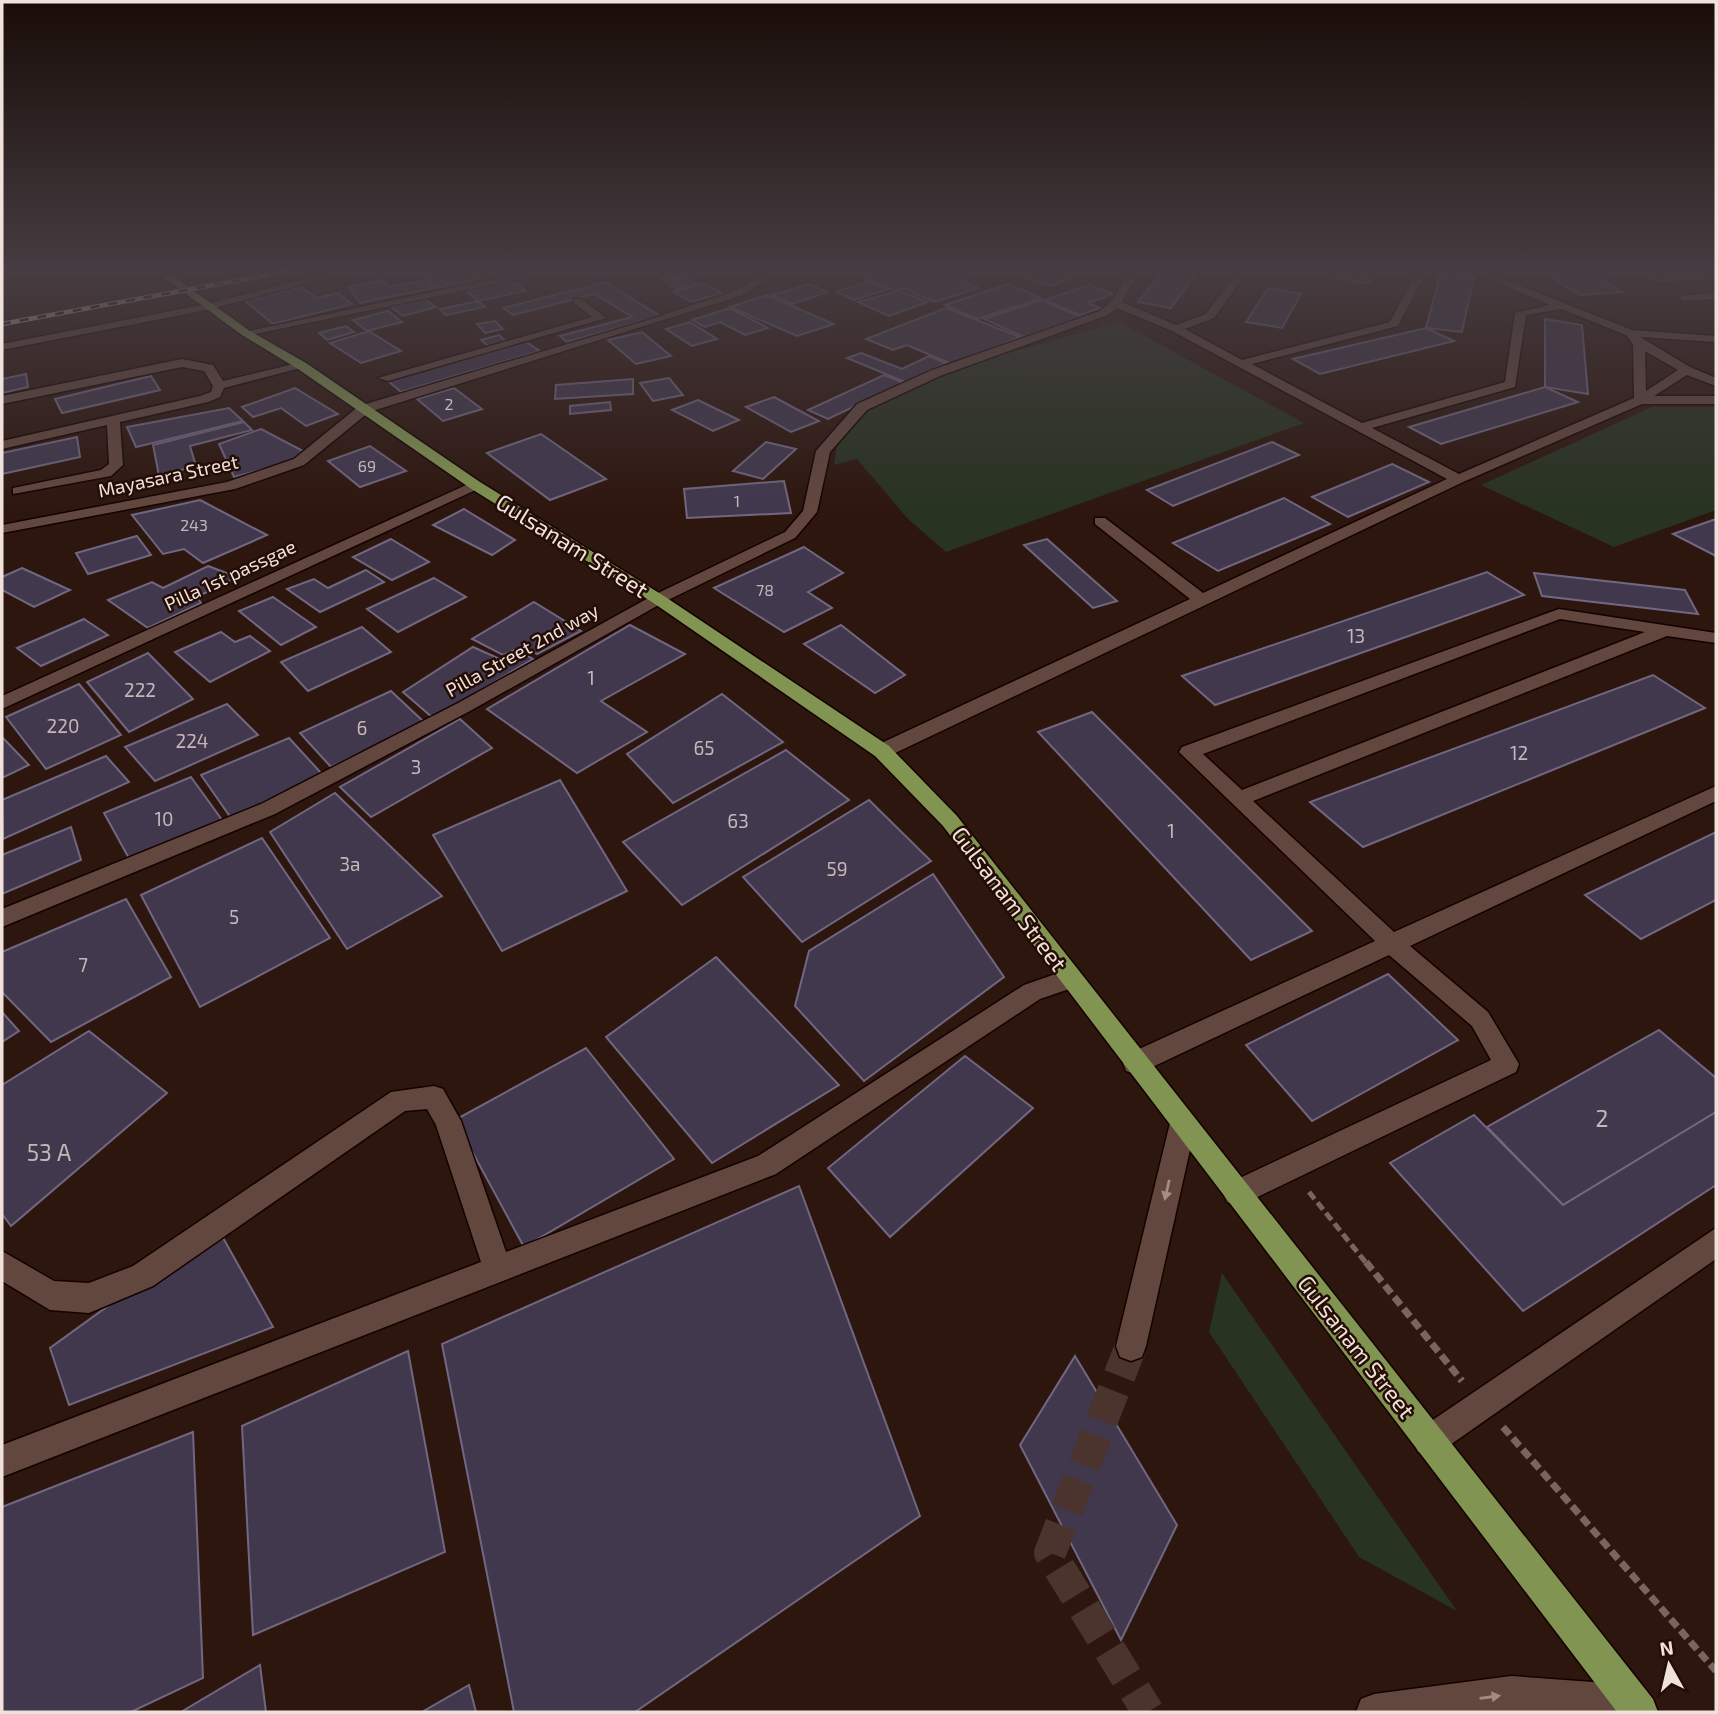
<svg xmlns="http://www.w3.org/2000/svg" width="1718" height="1714" font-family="'Exo 2',sans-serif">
<rect width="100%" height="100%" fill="#2d160e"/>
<g fill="#283321">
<polygon points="1119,322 1304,423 946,552 908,519 857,459 834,465 838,440 871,409 972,363"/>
<polygon points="1652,407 1716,407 1716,510 1614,547 1481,485"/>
<polygon points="1222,1273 1457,1611 1359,1557 1209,1332"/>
</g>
<g fill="#41384e" stroke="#716780" stroke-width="2">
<polygon points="420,271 443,271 447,275 468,271 516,272 437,288"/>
<polygon points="665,271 678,271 686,276 665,280 654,273"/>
<polygon points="852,271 939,271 979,288 935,302 903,288 894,291"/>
<polygon points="1028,271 1090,271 1050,286 1017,275"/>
<polygon points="1163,271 1198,271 1171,308 1138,302"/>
<polygon points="1316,271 1348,271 1374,275 1370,284 1314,274"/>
<polygon points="1441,271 1474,276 1462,332 1426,328"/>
<polygon points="1541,271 1585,271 1622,292 1580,295"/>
<polygon points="1638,271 1716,271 1716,277 1657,281"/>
<polygon points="685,277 697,284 676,289 665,282"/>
<polygon points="383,280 388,287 426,280 434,288 360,303 348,287"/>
<polygon points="515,281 525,291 478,301 467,291"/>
<polygon points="869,281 888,289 854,300 836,292"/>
<polygon points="605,282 660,316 567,342 560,336 632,317 595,294 513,315 503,308"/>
<polygon points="704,283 722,293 691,302 674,292"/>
<polygon points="809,284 828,292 792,304 772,295"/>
<polygon points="1008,284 1041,298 977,319 945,305"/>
<polygon points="1090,285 1113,294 1088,303 1100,308 1080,315 1045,300"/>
<polygon points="301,287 317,298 338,293 352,304 273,324 245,301"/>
<polygon points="1268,288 1301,294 1282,328 1246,322"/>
<polygon points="899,291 928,302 889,316 858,302"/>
<polygon points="767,295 834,324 797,336 730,307"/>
<polygon points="424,299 436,307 403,316 391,307"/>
<polygon points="1041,300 1081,317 1024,337 984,319"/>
<polygon points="478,301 485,307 446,315 440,309"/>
<polygon points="730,308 768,328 745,335 720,322 705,327 692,320"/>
<polygon points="946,308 1020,337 954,365 907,345 893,350 866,339"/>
<polygon points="388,311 402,322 367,331 353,320"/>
<polygon points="1545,319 1582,325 1588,394 1545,387"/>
<polygon points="495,321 503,329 485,333 477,324"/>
<polygon points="690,322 717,339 692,346 666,329"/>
<polygon points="346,326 354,332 327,340 319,333"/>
<polygon points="1426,328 1454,341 1320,374 1293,359"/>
<polygon points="369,331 401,351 361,363 330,343"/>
<polygon points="642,332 671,356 636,364 608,340"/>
<polygon points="499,335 507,342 489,347 481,340"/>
<polygon points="526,342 540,351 401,392 388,381"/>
<polygon points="861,353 902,369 929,356 946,363 905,382 847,358"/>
<polygon points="26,374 28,387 2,393 2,379"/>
<polygon points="884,375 904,383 828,419 808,410"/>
<polygon points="151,376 160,390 62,413 55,399"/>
<polygon points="669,378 683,395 653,401 640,383"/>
<polygon points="633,379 633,394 555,399 556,385"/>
<polygon points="1545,387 1578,402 1441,444 1409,427"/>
<polygon points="295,388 338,414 306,426 281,408 253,417 242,407"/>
<polygon points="454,388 482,409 443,421 417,399"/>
<polygon points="774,397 819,421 791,432 746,407"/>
<polygon points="698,400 739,420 713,431 672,410"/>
<polygon points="610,402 611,410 570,414 570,406"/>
<polygon points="229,408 243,421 136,447 127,427"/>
<polygon points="244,422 252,430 190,446 196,466 159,476 153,445"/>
<polygon points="261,429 303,451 288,463 234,477 219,444"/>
<polygon points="541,434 606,479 550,500 487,453"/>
<polygon points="77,437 80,457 2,474 2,453"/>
<polygon points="766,442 796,449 763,479 733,471"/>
<polygon points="1272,442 1299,455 1173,506 1147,490"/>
<polygon points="370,446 406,471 360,487 328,461"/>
<polygon points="1392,464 1429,482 1348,517 1312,497"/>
<polygon points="784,481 791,513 687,518 684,489"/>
<polygon points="1284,498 1330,524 1218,571 1173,543"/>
<polygon points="200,500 267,535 203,563 184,549 163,554 132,515"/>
<polygon points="464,509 515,540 492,555 433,525"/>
<polygon points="1716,519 1716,556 1673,534"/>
<polygon points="137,536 151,555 88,574 76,553"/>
<polygon points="391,539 429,562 392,580 353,557"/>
<polygon points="1047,539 1117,601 1093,608 1024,545"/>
<polygon points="804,547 843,573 808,592 832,608 784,632 714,588"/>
<polygon points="208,566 237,577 197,597 201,603 148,628 108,600 152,582 163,588"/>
<polygon points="22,568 70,590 34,607 2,590 2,577"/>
<polygon points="366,570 384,582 320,612 287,589 314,579 328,588"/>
<polygon points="1487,572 1524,595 1215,705 1182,676"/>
<polygon points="1534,573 1685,590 1698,614 1542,596"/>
<polygon points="434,578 466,597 398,632 367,609"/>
<polygon points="273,597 316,627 281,645 239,611"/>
<polygon points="534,602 581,631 537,654 523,646 503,655 472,639"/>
<polygon points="84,619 108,635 41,666 17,648"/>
<polygon points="630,625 685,654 601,701 647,732 577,773 487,709"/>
<polygon points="841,625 905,675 875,693 804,644"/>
<polygon points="362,627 391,652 308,691 281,662"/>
<polygon points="221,632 235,642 250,636 270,651 210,682 175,652"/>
<polygon points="473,647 502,660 519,651 533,659 433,718 403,692"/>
<polygon points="148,653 193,699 129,732 87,682"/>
<polygon points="1653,675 1705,708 1363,847 1310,802"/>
<polygon points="79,684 121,735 46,769 6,717"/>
<polygon points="391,691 424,722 331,767 300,733"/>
<polygon points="722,694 783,742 673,803 627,754"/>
<polygon points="227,704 258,735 155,781 125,747"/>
<polygon points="1092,712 1312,931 1251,960 1038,732"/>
<polygon points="460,719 492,748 371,817 340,787"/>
<polygon points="2,737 29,765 2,778"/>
<polygon points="289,738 322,774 231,818 201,775"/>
<polygon points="786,750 849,800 682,905 623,842"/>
<polygon points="106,756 129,782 3,839 2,800"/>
<polygon points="191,777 225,824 131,862 104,813"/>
<polygon points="560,780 627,891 502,951 433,835"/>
<polygon points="335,793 442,896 347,949 270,832"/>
<polygon points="869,800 931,861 802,942 743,877"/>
<polygon points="71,827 81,860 2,894 2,855"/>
<polygon points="1716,832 1716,900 1641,939 1585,895"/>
<polygon points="262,838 330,938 200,1007 141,895"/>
<polygon points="933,874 1004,977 864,1081 795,1006 809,951"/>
<polygon points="126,899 171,977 51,1042 2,992 2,952"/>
<polygon points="716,957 839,1085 712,1163 606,1037"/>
<polygon points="1388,974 1458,1040 1312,1121 1246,1045"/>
<polygon points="2,1012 19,1031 2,1042"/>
<polygon points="1659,1030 1716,1078 1716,1112 1563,1205 1487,1127"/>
<polygon points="89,1031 167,1093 11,1226 2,1214 2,1085"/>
<polygon points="586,1048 674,1159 524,1247 455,1120"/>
<polygon points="965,1056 1033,1108 890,1237 828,1168"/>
<polygon points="1716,1112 1716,1185 1523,1311 1390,1163 1474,1115 1563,1205"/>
<polygon points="799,1186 920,1516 635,1712 514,1712 442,1344"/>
<polygon points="217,1227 273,1327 69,1405 50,1348"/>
<polygon points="408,1351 445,1552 253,1635 242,1426"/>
<polygon points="1075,1356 1177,1525 1121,1640 1020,1445"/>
<polygon points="193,1432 203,1678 131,1712 2,1712 2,1507"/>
<polygon points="260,1665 266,1712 181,1712"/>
<polygon points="469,1685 476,1712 422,1712"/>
</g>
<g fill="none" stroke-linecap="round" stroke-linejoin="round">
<polyline stroke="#4a342d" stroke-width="32" stroke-dasharray="32 16" stroke-linecap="butt" points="1131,1346 1050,1553 1148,1712"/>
<g stroke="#140200" stroke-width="3">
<g id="minor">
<polygon points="337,271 353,271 207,310 2,350 2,344 207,304"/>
<polygon points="771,271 783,271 740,296 369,412 304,465 235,489 2,533 2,525 227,482 294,459 359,406 645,321 732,292"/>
<path d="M1130,271H1140L1122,302L1176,325L1206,314L1238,271H1248L1214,318L1185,329L1242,360L1390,322L1417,271H1427L1398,326L1252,364L1362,423L1505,382L1515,313L1550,305L1469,271H1483L1632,330L1716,336V342L1640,337L1690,367L1716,378V386L1687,375L1654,396H1716V404H1642L1463,482L889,756H875L872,751L875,746L1190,599L1095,524V518H1105L1203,593L1447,479L1172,331L1117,308L1108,315L940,376L867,410L830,452L817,512L795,538L664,602L470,711L275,814L2,927V909L261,804L458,703L652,596L785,532L803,511L816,451L857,404L932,370L1100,311L1112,301ZM1561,309L1626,335L1633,344L1634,398L1459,474L1372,428L1515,387L1526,315ZM1645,351L1678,370L1646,391Z"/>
<polygon points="520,273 525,276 524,278 246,336 240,333"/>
<polygon points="1716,293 1716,299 1684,301 1679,298 1684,295"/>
<polygon points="574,299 582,299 606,318 388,381 378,378 592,317 574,303"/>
<polygon points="182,359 213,365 223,381 302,362 308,366 224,388 220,397 208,402 120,422 123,465 111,476 13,494 13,488 101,470 109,464 107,425 2,449 2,441 200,396 211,392 213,386 204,371 182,367 2,404 2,396"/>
<polygon points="475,481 480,482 480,488 2,709 2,696"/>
<path d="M1559,609L1716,633V643L1667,636L1253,801L1394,932L1716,786V801L1410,946L1488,1012L1519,1064L1516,1072L1247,1202L1237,1206L1227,1202L1223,1193L1227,1184L1491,1060L1472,1026L1389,955L1144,1071L1135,1074L1126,1071L1123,1063L1126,1055L1375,941L1179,752L1182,747ZM1560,619L1645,632L1242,790L1203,754Z"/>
<polygon points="1070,969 1078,972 1082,979 1078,986 1040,999 776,1174 2,1477 2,1445 481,1262 436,1125 427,1109 405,1111 153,1286 89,1313 50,1310 2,1281 2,1251 54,1281 89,1283 133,1266 391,1092 434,1086 443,1089 461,1121 506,1252 758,1156 1024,985"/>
<polygon points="1183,1111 1192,1115 1196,1123 1146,1346 1142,1357 1131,1361 1120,1357 1116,1346 1170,1123 1174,1115"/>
<polygon points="1716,1228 1716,1259 1440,1452 1429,1457 1418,1452 1413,1441 1418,1430"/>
<polygon points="1511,1676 1633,1685 1646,1690 1651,1703 1647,1712 1356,1712 1361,1699 1374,1694"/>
</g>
</g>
<g stroke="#140200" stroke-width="3">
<polygon id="major" points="155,271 166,271 250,331 306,363 480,482 664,596 889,746 957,816 1653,1699 1658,1712 1617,1712 943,826 875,756 652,602 470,488 298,369 242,335"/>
</g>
<polyline stroke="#7a655e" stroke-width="5" stroke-dasharray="9 4.5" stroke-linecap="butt" points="1309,1192 1367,1264"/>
<g stroke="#7a655e" stroke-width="7" stroke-dasharray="10 5" stroke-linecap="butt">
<polyline points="1366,1262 1462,1381"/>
<polyline points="1503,1427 1716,1671"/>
</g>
<use href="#minor" fill="#62473e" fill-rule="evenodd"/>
<use href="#major" fill="#819452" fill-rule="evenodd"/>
<g stroke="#d6c5be" stroke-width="4.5">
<polyline id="rail" points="2,324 289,271"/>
</g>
<use href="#rail" stroke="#230d05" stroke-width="2.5" stroke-dasharray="9" stroke-linecap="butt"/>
</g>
<defs><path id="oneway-solid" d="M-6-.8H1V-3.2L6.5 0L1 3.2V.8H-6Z" transform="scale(1.75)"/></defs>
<g fill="#a28c85">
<use href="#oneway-solid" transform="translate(1167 1190) rotate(103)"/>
<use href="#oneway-solid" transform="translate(1490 1697) rotate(-8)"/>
</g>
<linearGradient id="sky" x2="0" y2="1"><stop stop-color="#190c08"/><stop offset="0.53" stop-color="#463c41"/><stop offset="1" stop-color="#463c41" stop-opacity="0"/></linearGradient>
<rect width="1718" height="511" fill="url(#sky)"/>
<g text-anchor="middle" stroke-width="5" stroke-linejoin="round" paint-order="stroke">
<g font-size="16" fill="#c5b7b8">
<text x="449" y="410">2</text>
<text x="367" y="472">69</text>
<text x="737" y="507">1</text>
<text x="194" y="531">243</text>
<text x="765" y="596">78</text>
</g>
<g font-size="19" fill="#f1e1db" stroke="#230d05">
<text transform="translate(168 476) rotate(-12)" y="7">Mayasara Street</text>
<text transform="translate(230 575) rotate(-25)" y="7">Pilla 1st passgae</text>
<text transform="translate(522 650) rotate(-29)" y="7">Pilla Street 2nd way</text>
</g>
<g font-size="19" fill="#c5b7b8">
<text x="1356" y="643">13</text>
<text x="591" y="685">1</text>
<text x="140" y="697">222</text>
<text x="63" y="733">220</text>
<text x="362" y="735">6</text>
<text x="192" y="748">224</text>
<text x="704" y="755">65</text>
<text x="1519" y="760">12</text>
<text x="416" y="774">3</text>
<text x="164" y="826">10</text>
<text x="738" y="828">63</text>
<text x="1171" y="838">1</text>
<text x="350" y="871">3a</text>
<text x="837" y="876">59</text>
<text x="234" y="924">5</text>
<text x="83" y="972">7</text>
</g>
<g font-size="23" fill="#f1e1db" stroke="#230d05">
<text transform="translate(572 546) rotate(32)" y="8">Gulsanam Street</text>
<text transform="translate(1009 899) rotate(53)" y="8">Gulsanam Street</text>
<text transform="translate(1356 1347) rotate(52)" y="8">Gulsanam Street</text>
</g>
<g font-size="23" fill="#c5b7b8">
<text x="1602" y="1127">2</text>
<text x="49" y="1161">53 А</text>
</g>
</g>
<rect width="1718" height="1714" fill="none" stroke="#f1e1db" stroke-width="7"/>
<g transform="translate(1669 1665) rotate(352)" stroke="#230d05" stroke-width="5" paint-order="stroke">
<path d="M0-5L12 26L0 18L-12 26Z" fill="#f1e1db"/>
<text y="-10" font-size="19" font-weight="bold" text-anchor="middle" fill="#f1e1db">N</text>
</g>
</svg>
